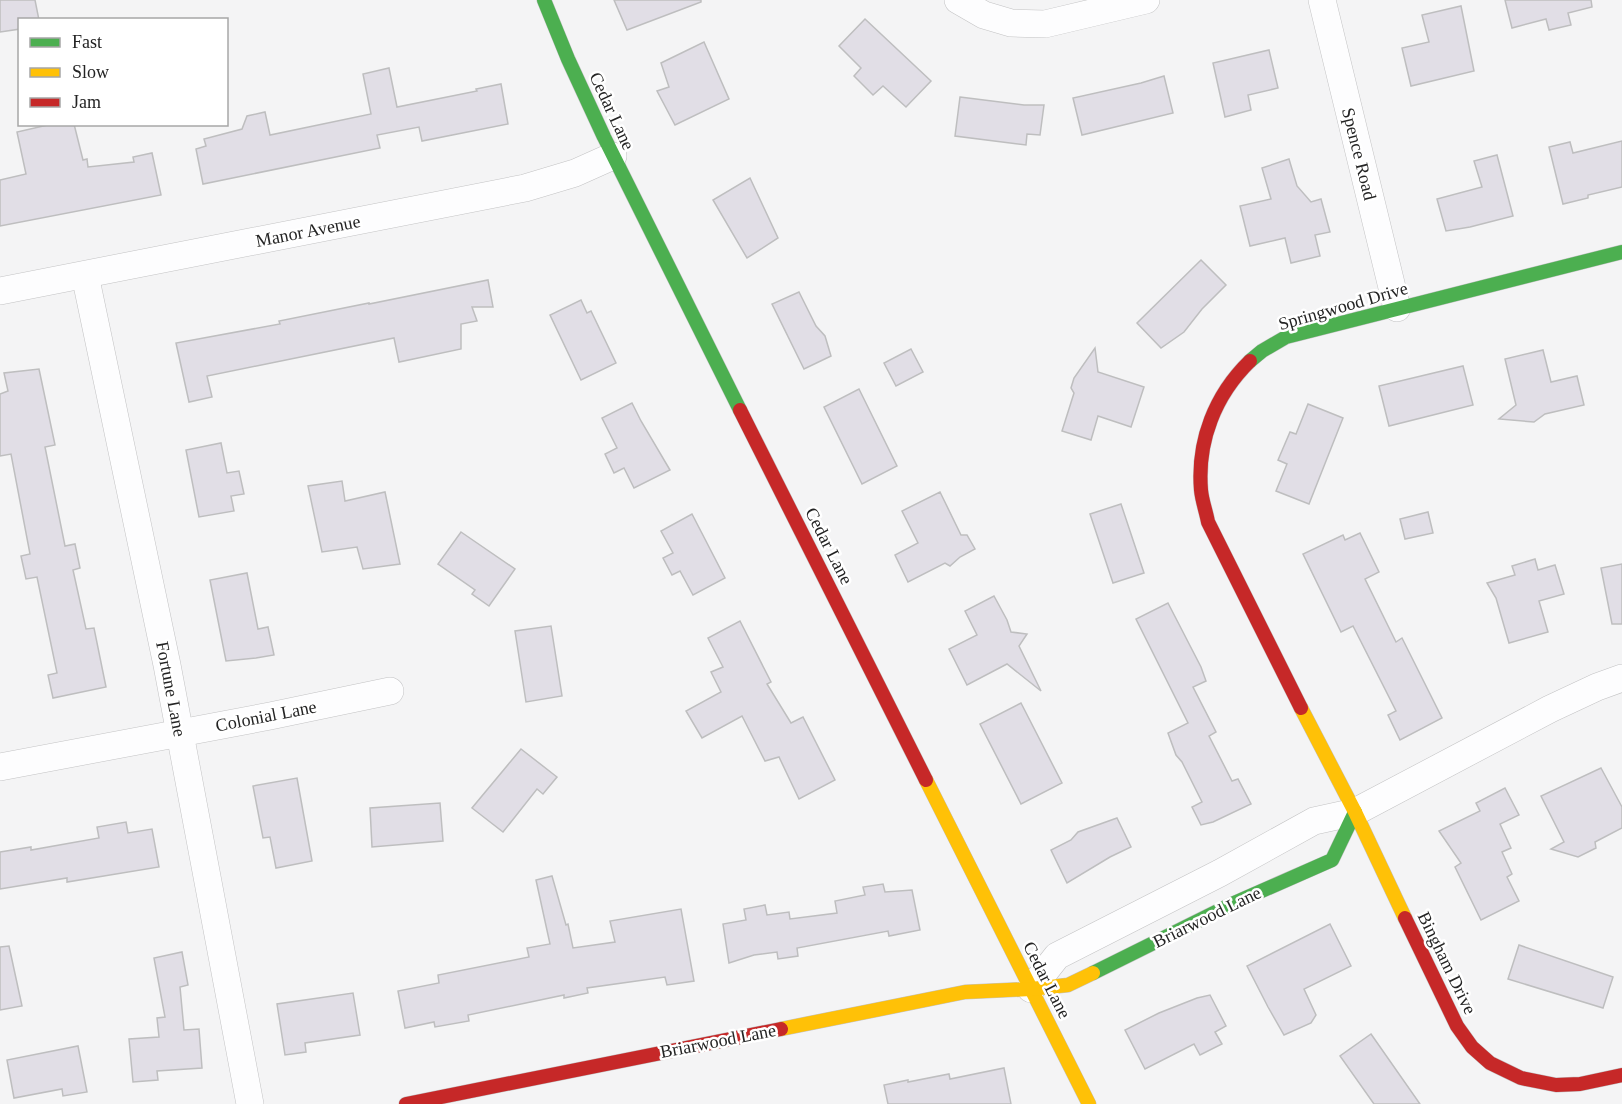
<svg xmlns="http://www.w3.org/2000/svg" width="1622" height="1104" font-family="'Times New Roman',serif">
<rect width="100%" height="100%" fill="#f4f4f5"/>
<g fill="#e1dee6" stroke="#bebebf" stroke-width="1.5">
<polygon points="0,0 35,0 39,20 20,20 20,29 0,32"/>
<polygon points="614,0 701,0 701,2 627,30"/>
<polygon points="1505,0 1591,0 1592,7 1568,13 1571,25 1549,30 1546,19 1512,28"/>
<polygon points="1461,6 1474,71 1411,86 1402,48 1429,42 1422,15"/>
<polygon points="865,19 931,81 906,107 883,86 873,95 854,76 861,68 839,46"/>
<polygon points="704,42 729,99 675,125 657,91 669,87 661,63"/>
<polygon points="1269,50 1278,88 1248,95 1251,110 1225,117 1213,63"/>
<polygon points="389,68 397,107 477,91 476,89 501,84 508,124 422,141 419,127 377,135 380,148 203,184 196,149 206,146 204,139 242,129 247,116 265,112 270,135 371,114 363,74"/>
<polygon points="1164,76 1173,113 1082,135 1073,98 1141,83"/>
<polygon points="960,97 1024,105 1044,105 1040,135 1027,134 1026,145 955,136"/>
<polygon points="52,124 74,124 83,160 87,159 88,167 134,162 133,157 152,153 161,195 0,226 0,180 26,174 17,132"/>
<polygon points="1622,141 1622,187 1588,195 1588,198 1563,204 1549,147 1570,142 1573,153"/>
<polygon points="1497,155 1513,216 1470,227 1446,231 1437,199 1482,187 1474,161"/>
<polygon points="1289,159 1297,186 1311,202 1321,199 1330,232 1315,235 1320,256 1291,263 1285,238 1250,246 1240,206 1271,199 1262,168"/>
<polygon points="750,178 778,238 747,258 713,200"/>
<polygon points="1201,260 1226,285 1202,309 1184,332 1161,348 1137,323"/>
<polygon points="488,280 493,307 472,307 477,321 461,324 461,349 399,362 394,338 207,376 212,397 189,402 176,343 280,324 279,321 369,303 369,304"/>
<polygon points="799,292 816,326 825,336 831,356 804,369 772,304"/>
<polygon points="581,300 587,313 591,311 616,363 581,380 550,315"/>
<polygon points="1095,348 1098,372 1144,387 1131,427 1098,416 1091,440 1062,431 1074,393 1071,388 1074,378"/>
<polygon points="911,349 923,372 896,386 884,363"/>
<polygon points="1543,350 1551,382 1577,376 1584,405 1545,414 1534,422 1499,419 1516,405 1505,359"/>
<polygon points="1463,366 1473,405 1389,426 1379,386"/>
<polygon points="39,369 55,445 45,447 65,546 75,544 80,568 73,570 86,629 94,628 106,687 53,698 48,675 57,673 37,577 26,579 21,556 30,554 11,454 0,456 0,394 8,391 4,373"/>
<polygon points="859,389 897,466 862,484 824,407"/>
<polygon points="632,403 641,421 670,470 634,488 624,468 614,473 605,454 617,448 602,418"/>
<polygon points="1308,404 1343,418 1309,504 1276,491 1287,464 1278,460 1290,432 1296,434"/>
<polygon points="221,443 227,473 239,471 244,494 231,496 234,511 199,517 186,450"/>
<polygon points="342,481 345,501 385,492 400,564 363,569 357,547 322,552 308,486"/>
<polygon points="940,492 961,535 967,535 975,549 960,557 950,566 945,563 908,582 895,555 918,543 902,511"/>
<polygon points="1121,504 1144,573 1113,583 1090,514"/>
<polygon points="1428,512 1433,533 1405,539 1400,519"/>
<polygon points="692,514 725,578 693,595 680,571 672,575 663,558 673,553 661,531"/>
<polygon points="461,532 515,569 489,606 472,594 475,590 438,564"/>
<polygon points="1360,533 1379,572 1365,579 1396,642 1402,638 1442,718 1400,740 1388,715 1396,711 1353,626 1341,632 1303,554 1343,535 1345,540"/>
<polygon points="1535,559 1538,570 1555,565 1564,594 1539,601 1548,632 1509,643 1496,598 1487,583 1515,575 1512,566"/>
<polygon points="1622,564 1622,624 1612,624 1601,568"/>
<polygon points="247,573 258,629 268,627 274,655 256,658 226,661 210,580"/>
<polygon points="994,596 1007,620 1011,632 1027,634 1019,646 1041,691 1007,664 967,685 949,649 977,635 965,611"/>
<polygon points="1168,603 1201,667 1206,681 1193,687 1216,732 1209,736 1232,781 1238,779 1251,804 1213,822 1201,825 1192,807 1202,802 1182,762 1176,755 1168,733 1188,723 1136,619"/>
<polygon points="740,621 771,682 767,684 791,723 803,717 835,780 799,799 779,757 765,761 742,716 702,738 686,711 721,692 711,672 723,667 708,638"/>
<polygon points="551,626 562,696 526,702 515,631"/>
<polygon points="1021,703 1062,783 1021,804 980,724"/>
<polygon points="521,749 557,777 543,794 537,789 503,832 472,808"/>
<polygon points="1601,768 1622,807 1622,828 1595,842 1596,848 1578,857 1551,849 1564,842 1541,796"/>
<polygon points="297,778 312,861 276,868 270,837 263,838 253,786"/>
<polygon points="1505,788 1519,815 1500,824 1511,848 1502,852 1512,874 1507,877 1519,901 1481,920 1455,867 1461,863 1439,831 1480,811 1476,803"/>
<polygon points="440,803 443,841 372,847 370,808"/>
<polygon points="1117,818 1131,847 1110,857 1067,883 1051,850 1071,840 1078,832"/>
<polygon points="126,822 128,833 152,829 159,867 67,882 67,878 0,889 0,852 31,847 31,850 99,838 97,827"/>
<polygon points="552,876 566,925 568,924 573,948 615,942 610,921 681,909 694,981 667,985 665,977 587,988 588,993 564,998 564,995 468,1015 469,1021 435,1027 434,1022 405,1028 398,991 439,983 438,975 529,957 527,948 550,944 536,880"/>
<polygon points="883,884 885,892 912,890 920,930 889,936 888,931 797,948 798,956 778,959 777,952 754,955 729,963 723,924 746,920 744,909 765,905 767,915 789,912 790,919 837,913 835,901 865,895 863,887"/>
<polygon points="1330,924 1351,966 1304,989 1316,1015 1311,1023 1284,1035 1268,1007 1247,966"/>
<polygon points="1519,945 1613,977 1603,1008 1508,979"/>
<polygon points="9,946 22,1006 0,1010 0,947"/>
<polygon points="182,952 188,985 180,987 184,1030 199,1029 202,1068 157,1071 158,1080 133,1082 129,1039 159,1037 157,1018 165,1017 154,958"/>
<polygon points="353,993 360,1035 305,1043 306,1052 285,1055 277,1004"/>
<polygon points="1210,995 1226,1026 1215,1032 1222,1044 1200,1055 1194,1044 1145,1069 1125,1030 1159,1013 1197,998"/>
<polygon points="1371,1034 1420,1104 1374,1104 1340,1056"/>
<polygon points="78,1046 87,1092 63,1096 62,1089 14,1098 7,1060"/>
<polygon points="1004,1068 1011,1104 888,1104 884,1085 908,1080 908,1082 949,1074 950,1079"/>
</g>
<g fill="none" stroke-linecap="round" stroke-linejoin="round">
<g stroke="#c3c3c4" stroke-width="28">
<g id="street">
<polyline points="958,0 984,15 1011,23 1045,24 1146,0"/>
<polyline points="1322,0 1397,308"/>
<polyline points="85,275 167,665 250,1104"/>
<polyline points="0,291 525,188 575,173 613,156"/>
<polyline points="0,767 270,716 390,691"/>
<polyline points="1031,989 1057,956 1220,873 1314,821 1355,812 1550,709 1597,687 1622,678"/>
</g>
</g>
<g stroke="#c3c3c4" stroke-width="15">
<g id="fast">
<polyline points="544,0 568,59 604,137 740,410"/>
<polyline points="1250,361 1262,351 1286,337 1622,252"/>
<polyline points="1093,973 1232,904 1332,860 1355,812"/>
</g>
</g>
<g stroke="#c3c3c4" stroke-width="15">
<g id="slow">
<polyline points="1301,708 1355,812 1405,918"/>
<polyline points="926,780 1089,1104"/>
<polyline points="781,1029 965,992 1031,989 1068,985 1093,973"/>
</g>
</g>
<g stroke="#c3c3c4" stroke-width="15">
<g id="jam">
<path d="M1250,361C1215,395 1197,441 1201,490C1202,501 1206,511 1208,522L1301,708"/>
<polyline points="740,410 926,780"/>
<polyline points="1405,918 1457,1026 1472,1047 1490,1063 1521,1078 1556,1085 1580,1084 1622,1075"/>
<polyline points="406,1104 781,1029"/>
</g>
</g>
<use href="#street" stroke="#fdfdfe" stroke-width="27"/>
<use href="#fast" stroke="#4caf50" stroke-width="14"/>
<use href="#slow" stroke="#ffc107" stroke-width="14"/>
<use href="#jam" stroke="#c62828" stroke-width="14"/>
</g>
<g text-anchor="middle" stroke-width="5" stroke-linejoin="round" paint-order="stroke">
<g font-size="18" fill="#242424" stroke="#fff">
<text transform="translate(612 111) rotate(65)" y="6">Cedar Lane</text>
<text transform="translate(1359 154) rotate(76)" y="6">Spence Road</text>
<text transform="translate(308 231) rotate(-11)" y="6">Manor Avenue</text>
<text transform="translate(1343 306) rotate(-16)" y="6">Springwood Drive</text>
<text transform="translate(829 546) rotate(63)" y="6">Cedar Lane</text>
<text transform="translate(171 689) rotate(79)" y="6">Fortune Lane</text>
<text transform="translate(266 716) rotate(-11)" y="6">Colonial Lane</text>
<text transform="translate(1207 917) rotate(-26)" y="6">Briarwood Lane</text>
<text transform="translate(1447 963) rotate(64)" y="6">Bingham Drive</text>
<text transform="translate(1047 980) rotate(63)" y="6">Cedar Lane</text>
<text transform="translate(718 1041) rotate(-11)" y="6">Briarwood Lane</text>
</g>
</g>
<rect x="18" y="18" width="210" height="108" fill="#ffffff" stroke="#a7a7a7" stroke-width="1.5"/>
<rect x="30" y="38" width="30" height="9" fill="#4caf50" stroke="#a7a7a7" stroke-width="1.5"/>
<text x="72" y="48" font-size="18" fill="#242424">Fast</text>
<rect x="30" y="68" width="30" height="9" fill="#ffc107" stroke="#a7a7a7" stroke-width="1.5"/>
<text x="72" y="78" font-size="18" fill="#242424">Slow</text>
<rect x="30" y="98" width="30" height="9" fill="#c62828" stroke="#a7a7a7" stroke-width="1.5"/>
<text x="72" y="108" font-size="18" fill="#242424">Jam</text>
</svg>
